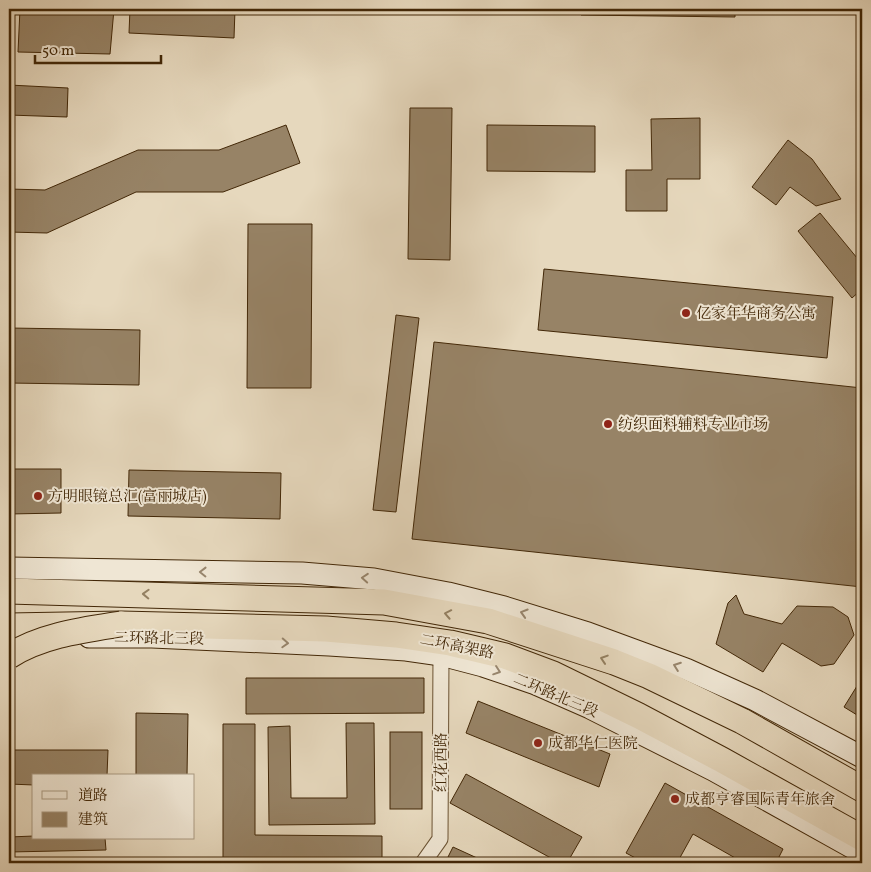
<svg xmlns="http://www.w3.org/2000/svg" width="871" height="872" font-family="Vollkorn,'Noto Serif SC',serif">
<rect width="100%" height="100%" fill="#e6d8bd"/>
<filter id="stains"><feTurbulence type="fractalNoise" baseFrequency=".004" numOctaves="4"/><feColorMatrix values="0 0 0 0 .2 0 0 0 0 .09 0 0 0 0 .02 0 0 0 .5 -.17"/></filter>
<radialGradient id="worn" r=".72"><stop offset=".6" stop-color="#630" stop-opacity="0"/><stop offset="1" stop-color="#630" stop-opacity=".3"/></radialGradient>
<g fill="#978366" stroke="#422707">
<polygon points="20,9 114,9 110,54 18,52"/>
<polygon points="130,9 235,9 234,38 129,33"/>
<polygon points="581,9 735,9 735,17 581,15"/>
<polygon points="9,85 68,88 67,117 9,115"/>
<polygon points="410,108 452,108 450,260 408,259"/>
<polygon points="700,118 700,179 667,179 667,211 626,211 626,170 652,170 651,119"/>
<polygon points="286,125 300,163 223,192 136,192 47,233 9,232 9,189 45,190 138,150 219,150"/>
<polygon points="487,125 595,126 595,172 487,171"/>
<polygon points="788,140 812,159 841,199 816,206 790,187 776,205 752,187"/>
<polygon points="820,213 862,264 862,289 852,298 798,231"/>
<polygon points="248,224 312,224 311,388 247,388"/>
<polygon points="544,269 833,297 827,358 538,330"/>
<polygon points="396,315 419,318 396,512 373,510"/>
<polygon points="9,328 140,330 139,385 9,383"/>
<polygon points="434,342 862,388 862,587 412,539"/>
<polygon points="9,469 61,469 61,513 9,514"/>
<polygon points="129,470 281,473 280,519 128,516"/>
<polygon points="736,595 744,614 782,624 797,606 833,607 848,617 854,635 834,664 821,666 782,643 763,672 716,644 728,603"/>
<polygon points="246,678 424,678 424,713 246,714"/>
<polygon points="862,678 862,718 844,707"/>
<polygon points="478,701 610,754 599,787 466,733"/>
<polygon points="136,713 188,714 187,776 136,776"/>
<polygon points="346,723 374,723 375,824 269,825 268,727 290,726 291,798 347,798"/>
<polygon points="223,724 255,724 255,835 382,836 382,863 223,863"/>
<rect x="390" y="732" width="32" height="77"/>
<polygon points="9,750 108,750 107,776 34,776 34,785 9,784"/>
<polygon points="466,774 582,837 567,863 560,863 450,803"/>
<polygon points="665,783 783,849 776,863 735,863 737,859 693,834 677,863 645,863 626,853"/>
<polygon points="34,836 34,838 105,838 106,850 9,852 9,837"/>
<polygon points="453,847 488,863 445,863"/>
</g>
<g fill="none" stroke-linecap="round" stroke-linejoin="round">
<g stroke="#6b5334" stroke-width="17">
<polyline id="minor" points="423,863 440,839 441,655"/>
</g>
<g stroke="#422707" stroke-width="23">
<g id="secondary">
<polyline points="9,568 302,573 374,579 448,593 504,607 588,633 686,669 755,700 862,757"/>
<polyline points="89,637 152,637 329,645 406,650 441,655 483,666 533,683 590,708 713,770 862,853"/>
</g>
</g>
<g stroke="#422707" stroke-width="27">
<g id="trunk">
<polyline points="9,591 384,602 488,621 614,662 649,676 742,721 862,789"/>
<polyline points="9,626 121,624 326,629 396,635 450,643 505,656 553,674 639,716 722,760 862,838"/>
</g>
</g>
<use href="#minor" stroke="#efe6d4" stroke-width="15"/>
<use href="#secondary" stroke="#efe6d4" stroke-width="21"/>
<use href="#trunk" stroke="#e6d8bd" stroke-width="25"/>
<g stroke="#422707" stroke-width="27" stroke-linecap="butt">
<path id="trunk-bridge" d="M9,656C42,635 83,630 121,624"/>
</g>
<use href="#trunk-bridge" stroke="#e6d8bd" stroke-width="25"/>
</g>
<defs><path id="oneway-chevron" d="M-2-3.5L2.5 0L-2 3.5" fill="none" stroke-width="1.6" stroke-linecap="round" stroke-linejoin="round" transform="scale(1.25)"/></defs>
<g stroke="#98866e">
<use href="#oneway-chevron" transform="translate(203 572) rotate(-179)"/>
<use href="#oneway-chevron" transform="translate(365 578) rotate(-176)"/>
<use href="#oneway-chevron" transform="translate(524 613) rotate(-163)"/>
<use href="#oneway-chevron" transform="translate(285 643) rotate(3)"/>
<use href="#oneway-chevron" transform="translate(677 666) rotate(-160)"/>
<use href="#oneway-chevron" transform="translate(497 671) rotate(19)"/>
</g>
<g stroke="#948062">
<use href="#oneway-chevron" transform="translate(146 594) rotate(-178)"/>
<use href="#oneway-chevron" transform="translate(448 614) rotate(-169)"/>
<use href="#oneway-chevron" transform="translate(604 659) rotate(-162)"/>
</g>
<g fill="#8f2418" stroke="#efe6d4" stroke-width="2">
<circle cx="686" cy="313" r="5"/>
<circle cx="608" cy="424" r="5"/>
<circle cx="38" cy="496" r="5"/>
<circle cx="538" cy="743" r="5"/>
<circle cx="675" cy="799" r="5"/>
</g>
<g text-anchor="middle" stroke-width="4" stroke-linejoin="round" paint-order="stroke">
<g font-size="15" fill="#422707" stroke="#efe6d4" text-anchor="start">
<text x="696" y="318">亿家年华商务公寓</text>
<text x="618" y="429">纺织面料辅料专业市场</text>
<text x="48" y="501">方明眼镜总汇(富丽城店)</text>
<text x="548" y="748">成都华仁医院</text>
<text x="685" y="804">成都亨睿国际青年旅舍</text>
</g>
<g font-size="15" fill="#422707" stroke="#efe6d4">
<text transform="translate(159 638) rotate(1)" y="5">二环路北三段</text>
<text transform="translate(457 646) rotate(11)" y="5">二环高架路</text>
<text transform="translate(556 695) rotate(23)" y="5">二环路北三段</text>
<text transform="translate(441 762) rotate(-90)" y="5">红花西路</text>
</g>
</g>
<rect width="871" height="872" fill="none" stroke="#e6d8bd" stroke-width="30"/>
<rect x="10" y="10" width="851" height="852" fill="none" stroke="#422707" stroke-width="2.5"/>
<rect x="15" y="15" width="841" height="842" fill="none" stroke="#422707"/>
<rect x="32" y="774" width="162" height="65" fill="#efe6d4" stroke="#aa9a82"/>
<rect x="42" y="791" width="25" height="8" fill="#efe6d4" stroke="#aa9a82"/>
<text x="78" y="800" font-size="15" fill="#422707">道路</text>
<rect x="42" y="812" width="25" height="15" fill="#978366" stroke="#aa9a82"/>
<text x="78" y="824" font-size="15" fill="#422707">建筑</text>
<path d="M35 55v8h126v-8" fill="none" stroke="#422707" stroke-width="2.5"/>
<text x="42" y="55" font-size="15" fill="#422707" stroke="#efe6d4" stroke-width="4" paint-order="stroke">50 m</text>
<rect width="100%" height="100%" filter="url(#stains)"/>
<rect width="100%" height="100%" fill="url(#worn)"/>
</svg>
